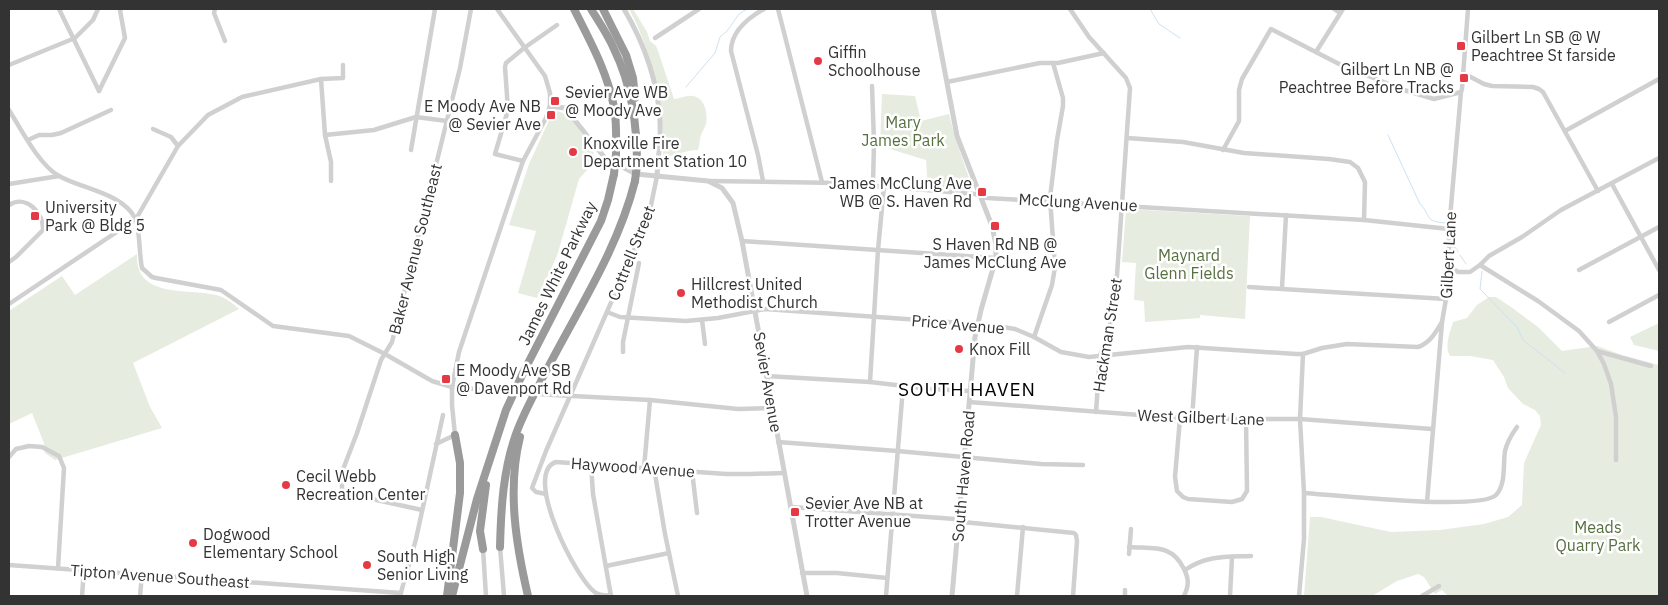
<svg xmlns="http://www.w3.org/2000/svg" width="1668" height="605" font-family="'IBM Plex Sans',sans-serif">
<rect width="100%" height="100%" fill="#fff"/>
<g fill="#e6ecdf">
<path d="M629,9H633L647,32L650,41L656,46L658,51L674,99C680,99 686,95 693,96C705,98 708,114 706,124C705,128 702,131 701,135C699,140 700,145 698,150C685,150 675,156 663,157C664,117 659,85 646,48C641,34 636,21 629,9Z"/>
<polygon points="882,94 915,96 921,121 949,114 955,137 971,184 970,189 968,190 928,188 926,160 880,146"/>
<path d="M557,111C574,114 585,140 594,153L588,169L579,179L557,256L537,298L518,293L536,231L509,225L529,164L552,114Z"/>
<polygon points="1126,209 1250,216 1245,319 1200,315 1200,318 1145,322 1144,301 1134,300 1136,263 1122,262"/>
<path d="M137,254C135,299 187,288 216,295C225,297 232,303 239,309L133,363L150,407L162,428L55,460L45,453L44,443L32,413L9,424V311L62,276L75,295Z"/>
<path d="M1489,297H1496L1511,307L1538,327L1562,351L1597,346L1622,355L1659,365V596H1448L1442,590L1435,594L1424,577L1418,574L1397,581L1372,596H1304L1310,517H1321L1391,532L1440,530L1484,524L1508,517L1522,505L1524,463L1541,425L1540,416L1535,410L1523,404L1508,388L1504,377L1493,360L1470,356H1450C1444,346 1450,333 1453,322L1467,318L1477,305Z"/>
<polygon points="1659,323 1659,351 1634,345 1630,337"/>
</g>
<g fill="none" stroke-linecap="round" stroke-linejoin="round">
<g stroke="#cfe2ee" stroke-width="1">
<polyline points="1150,9 1159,24 1180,38"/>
<polyline points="686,87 715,53 720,37 727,31 739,14 747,9"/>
<path d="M1388,135L1420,204C1432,216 1423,221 1445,223"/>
<polyline points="1452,242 1453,224"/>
<polyline points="1452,247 1455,247 1458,252"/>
<polyline points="1460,255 1466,264"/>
<polyline points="1482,271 1480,289 1517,327 1523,340 1565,373"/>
</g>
<g stroke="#d0d0d0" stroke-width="4.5">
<polyline points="59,9 99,91"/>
<polyline points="215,9 214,13 225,41"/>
<polyline points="778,9 822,182"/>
<polyline points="1070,9 1089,37 1126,78 1130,88 1115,304 1112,319 1100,356 1096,412"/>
<polyline points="1334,9 1340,13"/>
<polyline points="655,38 699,9"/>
<polyline points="1316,52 1343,9"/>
<polyline points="9,65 75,38 93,20 98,9"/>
<polyline points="1463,73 1484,84 1492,86 1533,87 1539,89 1543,92 1598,191"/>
<polyline points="321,79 325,135 331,162 331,181"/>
<polyline points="947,82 1040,63 1058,63 1104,53"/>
<polyline points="872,86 874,142 873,185"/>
<polyline points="99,91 125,38 120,10 121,9"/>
<path d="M9,110C21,129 39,165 59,176C82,189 122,193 135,218C140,227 139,255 142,268L152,277L156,278L221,290L273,326L349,336L385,354L432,381L452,387L496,391"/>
<polyline points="153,129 171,137 178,146"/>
<polyline points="1565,131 1659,79"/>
<polyline points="325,135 374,130 416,117 447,121"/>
<polyline points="1127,138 1183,142 1244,153 1329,159 1350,162 1358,168 1365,182 1364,220"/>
<polyline points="28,140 39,135 52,135 61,133 111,110"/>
<polyline points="411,150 435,9"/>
<polyline points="1223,150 1239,121 1239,90 1242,79 1271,29 1343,66 1404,90 1434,99 1461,92"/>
<polyline points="523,161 495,154 508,110 505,67 506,63 524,48 557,25"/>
<polyline points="709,181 839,183 975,194 987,198 1364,220 1449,229"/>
<path d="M763,181L758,155L731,51C731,31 748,18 764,9"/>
<polyline points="9,184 59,176"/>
<polyline points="1612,184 1659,270"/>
<path d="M9,205C26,194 44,213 43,230L16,257L9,262"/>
<polyline points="742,241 996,258"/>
<polyline points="1449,263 1453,269 1458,272 1470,272 1480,265 1489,256 1522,237 1561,210 1659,158"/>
<polyline points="1480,265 1538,301 1579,331 1597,351 1604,364 1611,384 1616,417 1616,460"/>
<polyline points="1579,270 1659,227"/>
<polyline points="1249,287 1446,299"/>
<polyline points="1282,288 1286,215"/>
<polyline points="9,304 136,219 178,146 208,115 242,97 321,79 343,78 343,65"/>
<path d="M607,312L620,317L686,321L718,318L765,309L990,325L1015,329L1034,337L1061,352L1089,357L1188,347L1296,354H1303L1322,348L1347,344L1418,347C1430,343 1436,332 1442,322"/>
<polyline points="702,320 705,344"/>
<polyline points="1609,322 1659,295"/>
<polyline points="1034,337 1052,285 1055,267 1050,198 1057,140 1063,106 1063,98 1053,63"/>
<polyline points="1597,351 1651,366"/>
<polyline points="623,352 623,342 639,263"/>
<polyline points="766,376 870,382 930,389 970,391"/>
<polyline points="870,382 878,250 884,186"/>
<polyline points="553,395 650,400 738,409 772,408"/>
<polyline points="969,402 1192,419 1300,419 1432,429"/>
<polyline points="1180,418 1175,477 1177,491 1183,497 1188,499 1232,502 1242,499 1247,491 1246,419"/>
<polyline points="1192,419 1197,347"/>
<polyline points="778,442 897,451 1041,464 1083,465"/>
<polyline points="436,444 455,435 452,405 452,387 459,352 523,161 546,118 550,106 550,93 545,76 497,9"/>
<polyline points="9,457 16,449 29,446 42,447 59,456 64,468 58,568"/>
<polyline points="591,464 593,494 611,596"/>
<polyline points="644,468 650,400"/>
<polyline points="654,468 665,534 678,596"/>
<polyline points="692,471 697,513"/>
<path d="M1304,493C1334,495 1480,511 1496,495C1506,485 1503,464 1505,451C1507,442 1512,434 1517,427"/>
<polyline points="546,494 536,492 532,488 546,451 638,241 650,210 657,176"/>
<polyline points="1427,502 1442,322 1446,299 1449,263 1449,229 1461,92 1462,89 1468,9"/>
<polyline points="791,507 955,519 963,522 1074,533 1076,535 1077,541 1073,596"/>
<polyline points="422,510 349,494 342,490 342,472 357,433 381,360 392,342 460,68 471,9"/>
<polyline points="500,547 504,596"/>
<path d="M1129,547C1154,549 1172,544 1184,569C1189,579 1189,586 1184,596"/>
<polyline points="483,549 486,596"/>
<polyline points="1129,554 1131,529"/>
<polyline points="9,565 401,593"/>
<polyline points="606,566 669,553"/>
<path d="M1185,570C1207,555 1226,557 1251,556"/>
<polyline points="802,573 837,573 887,578"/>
<path d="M611,595C605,596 601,596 596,593C576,580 522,473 556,462L726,474H750L784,473"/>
<polyline points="82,596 84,570"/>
<polyline points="140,596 142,574"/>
<polyline points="400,596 416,539 443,415"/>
<polyline points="886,596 903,387"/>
<polyline points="1017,596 1023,527"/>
<polyline points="1125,596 1125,590"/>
<polyline points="1230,596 1232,557"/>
<polyline points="1299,596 1304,539 1304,493 1300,419 1303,354"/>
<polyline points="1422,596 1439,586"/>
</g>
<g stroke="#d0d0d0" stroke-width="5">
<path d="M624,9C644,43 658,82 660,122C661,140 658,159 657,176"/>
<polyline points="933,9 957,136 992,226 996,245 996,258 981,310 975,337 952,596"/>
<polyline points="550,106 565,108 605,158 636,174 708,181 722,188 733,203 742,241 807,596"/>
</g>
<g stroke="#9a9a9a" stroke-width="8">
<path d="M574,9C590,41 607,71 614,107C617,122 616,138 616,154"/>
<path d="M591,9C599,22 608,35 614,49C632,86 637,124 637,165"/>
<polyline points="603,9 626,55 633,78 635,98"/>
<path d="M520,437C507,489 516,545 528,596"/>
<path d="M500,547C501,508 503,471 516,434C522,417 531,400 540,383C573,317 617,253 635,181"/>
<polyline points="483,549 480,531 486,485"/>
<polyline points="447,596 460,493 460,463 455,435"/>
<polyline points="452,596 477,499 506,410 523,373 601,221 608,200 614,174"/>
</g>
<polyline stroke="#d0d0d0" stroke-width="4.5" points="496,391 553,395"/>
<g stroke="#9a9a9a" stroke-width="8">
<polyline points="614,174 616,154"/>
<polyline points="635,181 637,165"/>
</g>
</g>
<g fill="#e63946" stroke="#fff" stroke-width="2">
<rect x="1456" y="41" width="10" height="10" rx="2.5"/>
<circle cx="818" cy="61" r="5"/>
<rect x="1459" y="73" width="10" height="10" rx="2.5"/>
<rect x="550" y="96" width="10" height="10" rx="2.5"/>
<rect x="546" y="110" width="10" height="10" rx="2.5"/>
<circle cx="573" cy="152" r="5"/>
<rect x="977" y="187" width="10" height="10" rx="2.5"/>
<rect x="30" y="211" width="10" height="10" rx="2.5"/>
<rect x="990" y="221" width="10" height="10" rx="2.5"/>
<circle cx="681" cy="293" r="5"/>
<circle cx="959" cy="349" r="5"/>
<rect x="441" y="374" width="10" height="10" rx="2.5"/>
<circle cx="286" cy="485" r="5"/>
<rect x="790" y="507" width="10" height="10" rx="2.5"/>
<circle cx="193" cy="543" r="5"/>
<circle cx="367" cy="565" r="5"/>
</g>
<g text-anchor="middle" stroke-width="5" stroke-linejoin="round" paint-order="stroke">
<g font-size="16" fill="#333" stroke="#fff" text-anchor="start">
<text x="1471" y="43">Gilbert Ln SB @ W<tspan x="1471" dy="18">Peachtree St farside</tspan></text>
<text x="828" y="58">Giffin<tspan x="828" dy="18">Schoolhouse</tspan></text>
<text x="1454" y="75" text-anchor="end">Gilbert Ln NB @<tspan x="1454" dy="18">Peachtree Before Tracks</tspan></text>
<text x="565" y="98">Sevier Ave WB<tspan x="565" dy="18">@ Moody Ave</tspan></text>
<text x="541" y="112" text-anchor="end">E Moody Ave NB<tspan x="541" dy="18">@ Sevier Ave</tspan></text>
<text x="583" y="149">Knoxville Fire<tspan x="583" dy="18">Department Station 10</tspan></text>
<text x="972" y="189" text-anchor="end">James McClung Ave<tspan x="972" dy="18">WB @ S. Haven Rd</tspan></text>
<text x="45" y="213">University<tspan x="45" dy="18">Park @ Bldg 5</tspan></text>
<text x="995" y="250" text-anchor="middle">S Haven Rd NB @<tspan x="995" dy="18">James McClung Ave</tspan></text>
<text x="691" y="290">Hillcrest United<tspan x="691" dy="18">Methodist Church</tspan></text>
<text x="969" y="355">Knox Fill</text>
<text x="456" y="376">E Moody Ave SB<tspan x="456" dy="18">@ Davenport Rd</tspan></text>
<text x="296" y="482">Cecil Webb<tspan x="296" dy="18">Recreation Center</tspan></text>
<text x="805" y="509">Sevier Ave NB at<tspan x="805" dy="18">Trotter Avenue</tspan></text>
<text x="203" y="540">Dogwood<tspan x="203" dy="18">Elementary School</tspan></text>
<text x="377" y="562">South High<tspan x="377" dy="18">Senior Living</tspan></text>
</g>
<g font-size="16" fill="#56703f" stroke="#fff">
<text x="903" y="128">Mary<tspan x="903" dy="18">James Park</tspan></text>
<text x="1189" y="261">Maynard<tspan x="1189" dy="18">Glenn Fields</tspan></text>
<text x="1598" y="533">Meads<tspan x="1598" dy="18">Quarry Park</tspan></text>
</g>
<g font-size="16" fill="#333" stroke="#fff">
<text transform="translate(1078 202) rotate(3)" y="6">McClung Avenue</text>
<text transform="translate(415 249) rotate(-76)" y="6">Baker Avenue Southeast</text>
<text transform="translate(631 253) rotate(-68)" y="6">Cottrell Street</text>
<text transform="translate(1448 255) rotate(-87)" y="6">Gilbert Lane</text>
<text transform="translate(557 273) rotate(-64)" y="6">James White Parkway</text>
<text transform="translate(958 324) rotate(5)" y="6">Price Avenue</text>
<text transform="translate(1107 335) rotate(-81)" y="6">Hackman Street</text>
<text transform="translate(768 382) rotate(80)" y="6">Sevier Avenue</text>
<text transform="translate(1201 417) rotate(2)" y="6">West Gilbert Lane</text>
<text transform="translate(633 467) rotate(4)" y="6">Haywood Avenue</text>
<text transform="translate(963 476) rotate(-85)" y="6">South Haven Road</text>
<text transform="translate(160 576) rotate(4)" y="6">Tipton Avenue Southeast</text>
</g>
<g font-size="19" letter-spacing="1" fill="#000" stroke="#fff">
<text x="967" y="396">SOUTH HAVEN</text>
</g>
</g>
<rect width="1668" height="605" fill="none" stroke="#333333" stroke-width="20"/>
</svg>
